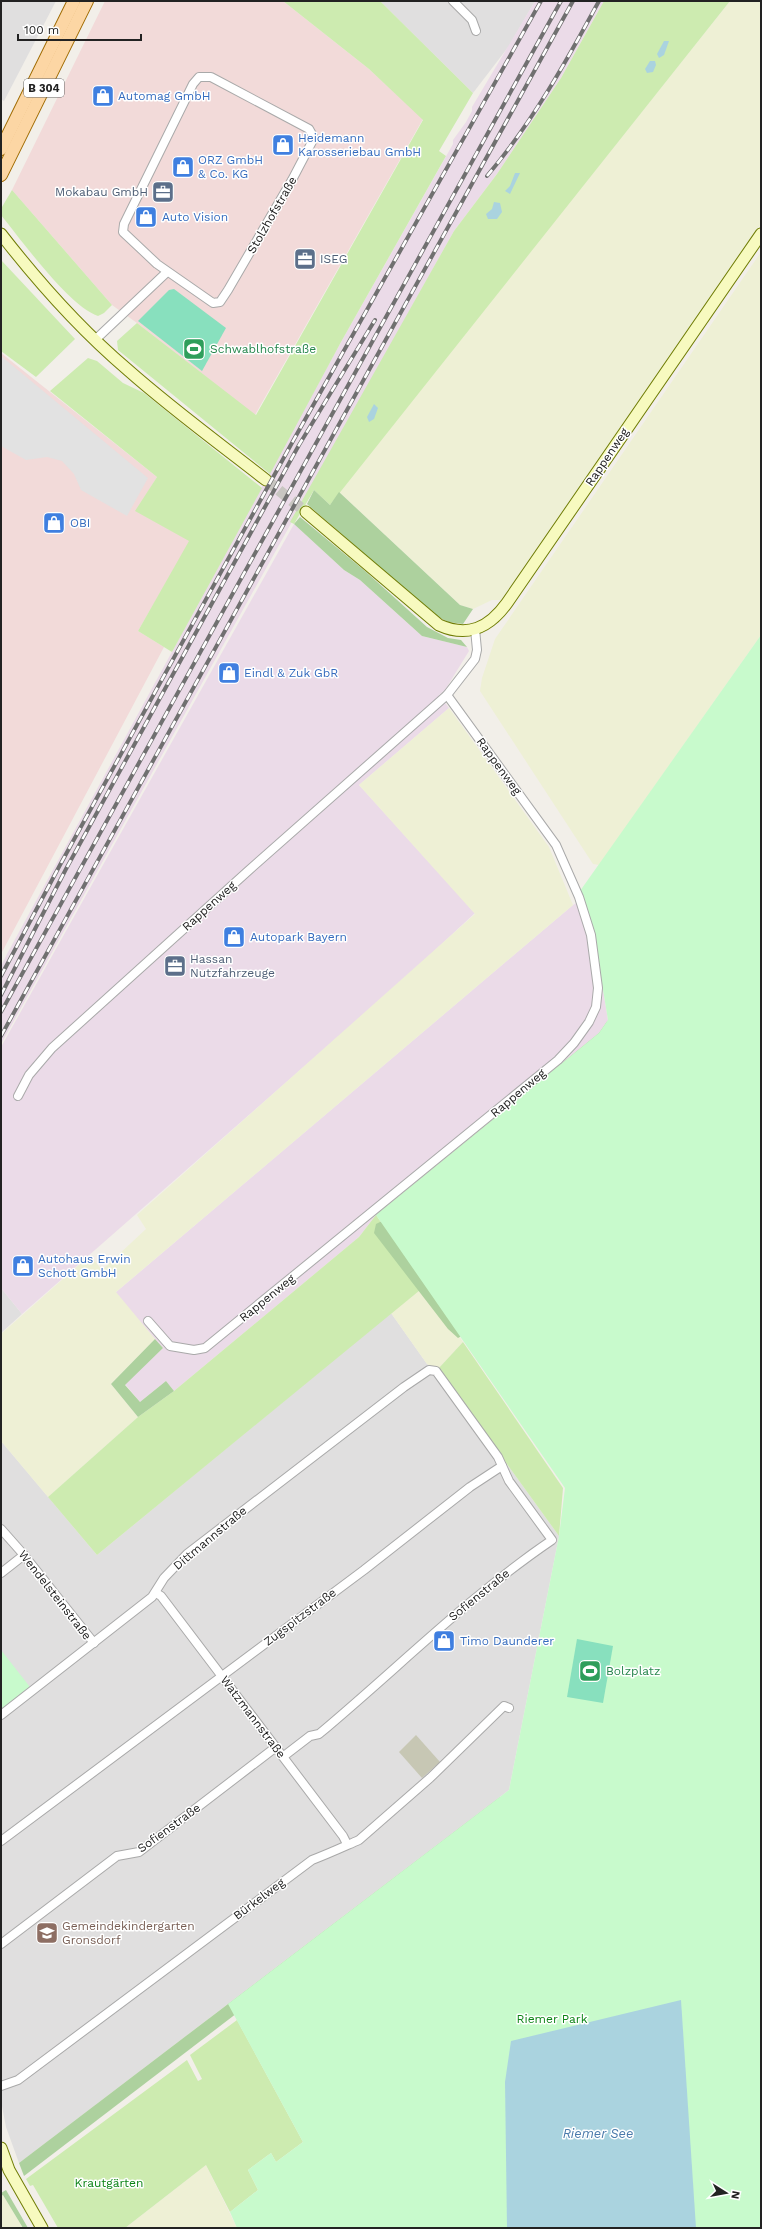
<svg xmlns="http://www.w3.org/2000/svg" width="762" height="2229" font-family="'Work Sans',sans-serif">
<rect width="100%" height="100%" fill="#f2efe9"/>
<g fill="#e0dfdf">
<polygon points="1,1 56,1 4,101 1,99"/>
<polygon points="380,1 535,1 509,46 473,93"/>
<polygon points="1,1288 22,1314 1,1333"/>
<polygon points="391,1313 427,1364 438,1369 559,1536 509,1790 19,2163 6,2127 1,2101 1,1441 97,1555"/>
</g>
<g fill="#f2dad9">
<polygon points="105,1 283,1 369,69 423,119 255,415 137,323 112,305 12,190"/>
<polygon points="1,353 157,477 136,511 190,541 138,631 164,647 1,954"/>
</g>
<g fill="#ebdbe8">
<polygon points="535,1 604,1 561,78 497,174 454,231 1,1044 1,966 7,954 341,342 453,144 453,140 466,122 472,111 472,107"/>
<polygon points="294,524 344,570 360,580 422,636 467,647 469,651 445,690 439,695 449,708 359,785 475,913 406,977 22,1314 1,1288 1,1047"/>
<polygon points="583,899 594,935 608,1020 599,1033 376,1215 359,1237 174,1391 166,1381 140,1402 125,1384 163,1348 115,1293 573,905"/>
</g>
<polygon fill="#c7c7b4" points="416,1735 440,1762 422,1778 399,1752"/>
<g fill="#eef0d5">
<polygon points="730,1 761,1 761,224 501,600 492,600 473,609 460,605 339,492"/>
<polygon points="761,252 761,635 599,865 593,864 480,691 482,678 495,639"/>
<polygon points="449,708 549,847 573,905 116,1292 155,1339 111,1384 138,1417 48,1497 1,1441 1,1334 90,1255 102,1270 146,1229 137,1215 475,914 359,785"/>
<polygon points="425,1286 463,1342 438,1369 427,1364 391,1313"/>
<polygon points="206,2165 237,2228 125,2228"/>
<polygon points="3,2195 23,2228 1,2228 1,2196"/>
</g>
<g fill="#cdebb0">
<polygon points="283,1 380,1 473,93 439,151 446,156 341,342 270,474 118,350 117,341 137,323 256,415 423,120 369,69"/>
<polygon points="604,1 730,1 330,505 314,490 294,524 290,522 454,231 497,174 561,78"/>
<path d="M12,190L112,305L104,313L98,316C69,306 22,241 1,215L2,207Z"/>
<polygon points="1,260 75,339 36,377 1,351"/>
<polygon points="88,358 97,361 123,383 144,393 262,488 172,652 138,631 189,541 135,511 157,477 50,391"/>
<polygon points="376,1215 425,1286 97,1555 48,1497 138,1417 174,1391 359,1237"/>
<polygon points="463,1342 563,1488 559,1536 438,1369"/>
<polygon points="237,2020 303,2142 276,2162 271,2153 248,2170 258,2190 230,2212 206,2165 125,2228 58,2228 33,2185 30,2186 26,2179 187,2060 198,2081 202,2079 190,2055"/>
</g>
<g fill="#add19e">
<polygon points="314,490 330,505 339,492 460,605 473,609 463,624 448,622 435,615 307,504"/>
<polygon points="300,517 365,571 427,627 448,638 461,640 467,647 422,636 360,580 344,570 294,524"/>
<polygon points="608,1020 465,1334 458,1338 448,1329 374,1233 376,1224 384,1220 376,1215 599,1033"/>
<polygon points="155,1339 163,1348 125,1385 140,1402 166,1381 174,1391 138,1417 111,1384"/>
<polygon points="500,1797 496,1815 24,2176 19,2163"/>
<polygon points="6,2190 28,2228 23,2228 3,2195 1,2196 1,2193"/>
</g>
<g fill="#c8facc">
<polygon points="761,635 761,2228 237,2228 230,2212 258,2190 248,2170 271,2153 276,2162 303,2142 228,2004 509,1790 559,1536 565,1488 376,1215 599,1033 608,1020 594,935 580,891"/>
<polygon points="1,1650 30,1687 1,1710"/>
</g>
<g fill="#88e0be">
<polygon points="174,289 226,328 202,371 138,321 169,290"/>
<polygon points="577,1639 613,1646 603,1703 567,1697"/>
</g>
<polygon fill="#e2e2e2" points="1,356 148,478 127,516 81,490 74,474 62,461 47,457 26,460 1,446"/>
<g fill="#aad3df">
<polygon points="664,41 669,41 664,55 659,58 657,54"/>
<polygon points="650,61 655,61 656,65 653,72 647,73 645,69"/>
<polygon points="515,173 520,173 510,194 505,191 510,186"/>
<polygon points="494,202 500,203 502,212 497,219 488,219 486,214 492,209"/>
<polygon points="374,404 378,408 374,419 369,422 367,417"/>
<polygon points="681,2000 696,2228 507,2228 505,2082 511,2041"/>
</g>
<g fill="none" stroke-linecap="round" stroke-linejoin="round">
<polyline stroke="#c8c6c1" stroke-width="11" stroke-dasharray="11 5.5" stroke-linecap="butt" points="266,480 306,512"/>
<g stroke="#a9a9a9" stroke-width="10">
<g id="street">
<polyline points="453,1 472,20 476,31"/>
<polygon points="199,77 211,77 309,129 314,138 292,180 228,290 220,302 213,303 157,264 123,232 124,224 193,84"/>
<polyline points="95,340 167,272"/>
<polyline points="18,1096 29,1075 52,1048 248,871 447,695 475,659 477,650 475,629"/>
<polyline points="148,1321 170,1346 194,1350 205,1348 558,1060 574,1043 589,1022 596,1007 598,988 591,935 579,897 556,845 447,695"/>
<polyline points="1,1529 24,1555 94,1643"/>
<polyline points="1,1573 24,1555"/>
<polyline points="156,1593 161,1596 343,1836 347,1844"/>
<path d="M1,1715L152,1597L164,1578L187,1554L404,1387L429,1370L436,1371L498,1457L509,1481L552,1540C468,1597 397,1669 319,1734L310,1736L284,1756"/>
<polyline points="1,1841 364,1570 470,1487 502,1466"/>
<polyline points="1,1944 117,1856 139,1852 276,1747"/>
<path d="M1,2086L18,2080L312,1860C328,1854 343,1847 359,1840L430,1778L504,1706L509,1708"/>
</g>
</g>
<g stroke="#707d05" stroke-width="13">
<g id="secondary">
<path d="M1,234C39,283 81,330 128,370C172,409 220,444 266,480"/>
<path d="M306,512L439,625C468,638 489,628 507,603L761,234"/>
<polyline points="1,2148 9,2170 42,2228"/>
</g>
</g>
<g stroke="#a06b00" stroke-width="14">
<g id="primary">
<polyline points="1,149 74,1"/>
<polyline points="1,175 87,1"/>
</g>
</g>
<use href="#street" stroke="#fff" stroke-width="8"/>
<use href="#secondary" stroke="#f7fabf" stroke-width="11"/>
<use href="#primary" stroke="#fcd6a4" stroke-width="12"/>
<g stroke="#707070" stroke-width="4">
<g id="rail">
<path d="M487,176C532,123 566,62 599,1"/>
<polyline points="1,976 60,865 293,441 541,1"/>
<polyline points="1,995 66,869 299,445 375,320"/>
<polyline points="1,1012 561,1"/>
<polyline points="1,1036 573,1"/>
</g>
</g>
<use href="#rail" stroke="#fff" stroke-width="2.5" stroke-dasharray="8" stroke-linecap="butt"/>
</g>
<defs>
<g id="shop-square" transform="scale(1.15)"><rect x="-9" y="-9" width="18" height="18" rx="4" fill="#3f7fe0" stroke="#fff"/><path d="M-5-2.5h2.3a2.7 3.5 0 0 1 5.4 0H5L5.5 6h-11ZM-1.5-2.5h3a1.5 2.3 0 0 0-3 0Z" fill="#fff"/></g>
<g id="office-square" transform="scale(1.15)"><rect x="-9" y="-9" width="18" height="18" rx="4" fill="#5c6f8a" stroke="#fff"/><path d="M-6-3h4V-5.5h4V-3h4V5H-6ZM-1-4.5V-3h2v-1.5ZM-6 0V1H6V0Z" fill="#fff"/></g>
<g id="stadium-square" transform="scale(1.15)"><rect x="-9" y="-9" width="18" height="18" rx="4" fill="#2e9e5b" stroke="#fff"/><path d="M0-5a6.5 5 0 1 0 0 10a6.5 5 0 1 0 0-10ZM-3.5-1.8h7v3.6h-7Z" fill="#fff"/></g>
<g id="school-square" transform="scale(1.15)"><rect x="-9" y="-9" width="18" height="18" rx="4" fill="#8d6e63" stroke="#fff"/><path d="M0-5L7-2L0 1L-7-2ZM-4 1L0 2.5L4 1V4Q0 6-4 4Z" fill="#fff"/></g>
</defs>
<g fill-rule="evenodd">
<use href="#shop-square" x="103" y="96"/>
<use href="#shop-square" x="283" y="145"/>
<use href="#shop-square" x="183" y="167"/>
<use href="#office-square" x="163" y="192"/>
<use href="#shop-square" x="146" y="217"/>
<use href="#office-square" x="305" y="259"/>
<use href="#stadium-square" x="194" y="349"/>
<use href="#shop-square" x="54" y="523"/>
<use href="#shop-square" x="229" y="673"/>
<use href="#shop-square" x="234" y="937"/>
<use href="#office-square" x="175" y="966"/>
<use href="#shop-square" x="23" y="1266"/>
<use href="#shop-square" x="444" y="1641"/>
<use href="#stadium-square" x="590" y="1671"/>
<use href="#school-square" x="47" y="1933"/>
</g>
<g text-anchor="middle" stroke-width="3" stroke-linejoin="round" paint-order="stroke">
<rect fill="#fff" stroke="#646464" stroke-width="1" x="24" y="79" width="40" height="18" rx="3"/>
<g font-size="11" font-weight="bold" fill="#222">
<text x="44" y="92">B 304</text>
</g>
<g font-size="12" fill="#366cbe" stroke="#fff" text-anchor="start">
<text x="118" y="100">Automag GmbH</text>
<text x="298" y="142">Heidemann<tspan x="298" dy="14">Karosseriebau GmbH</tspan></text>
<text x="198" y="164">ORZ GmbH<tspan x="198" dy="14">&amp; Co. KG</tspan></text>
<text x="162" y="221">Auto Vision</text>
<text x="70" y="527">OBI</text>
<text x="244" y="677">Eindl &amp; Zuk GbR</text>
<text x="250" y="941">Autopark Bayern</text>
<text x="38" y="1263">Autohaus Erwin<tspan x="38" dy="14">Schott GmbH</tspan></text>
<text x="460" y="1645">Timo Daunderer</text>
</g>
<g font-size="12" fill="#4e5e75" stroke="#fff" text-anchor="start">
<text x="148" y="196" text-anchor="end">Mokabau GmbH</text>
<text x="320" y="263">ISEG</text>
<text x="190" y="963">Hassan<tspan x="190" dy="14">Nutzfahrzeuge</tspan></text>
</g>
<g font-size="12" fill="#222" stroke="#fff">
<text transform="translate(272 215) rotate(-60)" y="4">Stolzhofstraße</text>
<text transform="translate(607 457) rotate(-56)" y="4">Rappenweg</text>
<text transform="translate(499 766) rotate(54)" y="4">Rappenweg</text>
<text transform="translate(209 906) rotate(-42)" y="4">Rappenweg</text>
<text transform="translate(518 1093) rotate(-40)" y="4">Rappenweg</text>
<text transform="translate(267 1298) rotate(-39)" y="4">Rappenweg</text>
<text transform="translate(210 1538) rotate(-40)" y="4">Dittmannstraße</text>
<text transform="translate(55 1595) rotate(52)" y="4">Wendelsteinstraße</text>
<text transform="translate(479 1595) rotate(-39)" y="4">Sofienstraße</text>
<text transform="translate(300 1617) rotate(-37)" y="4">Zugspitzstraße</text>
<text transform="translate(253 1717) rotate(53)" y="4">Watzmannstraße</text>
<text transform="translate(169 1828) rotate(-36)" y="4">Sofienstraße</text>
<text transform="translate(259 1899) rotate(-37)" y="4">Bürkelweg</text>
</g>
<g font-size="12" fill="#27864d" stroke="#fff" text-anchor="start">
<text x="210" y="353">Schwablhofstraße</text>
<text x="606" y="1675">Bolzplatz</text>
</g>
<g font-size="12" fill="#785e54" stroke="#fff" text-anchor="start">
<text x="62" y="1930">Gemeindekindergarten<tspan x="62" dy="14">Gronsdorf</tspan></text>
</g>
<g font-size="12" fill="#0c8416" stroke="#fff">
<text x="552" y="2023">Riemer Park</text>
<text x="109" y="2187">Krautgärten</text>
</g>
<g font-size="13" font-style="italic" fill="#4a7aab" stroke="#fff">
<text x="598" y="2138">Riemer See</text>
</g>
</g>
<rect width="762" height="2229" fill="none" stroke="#222222" stroke-width="4"/>
<g transform="translate(726 2193) rotate(101)" stroke="#ffffff" stroke-width="3" paint-order="stroke">
<path d="M0-3L7 15L0 10L-7 15Z" fill="#222222"/>
<text y="-6" font-size="11" font-weight="bold" text-anchor="middle" fill="#222222">N</text>
</g>
<path d="M18 34v6h123v-6" fill="none" stroke="#222222" stroke-width="2"/>
<text x="24" y="34" font-size="12" fill="#222222" stroke="#ffffff" stroke-width="3" paint-order="stroke">100 m</text>
</svg>
